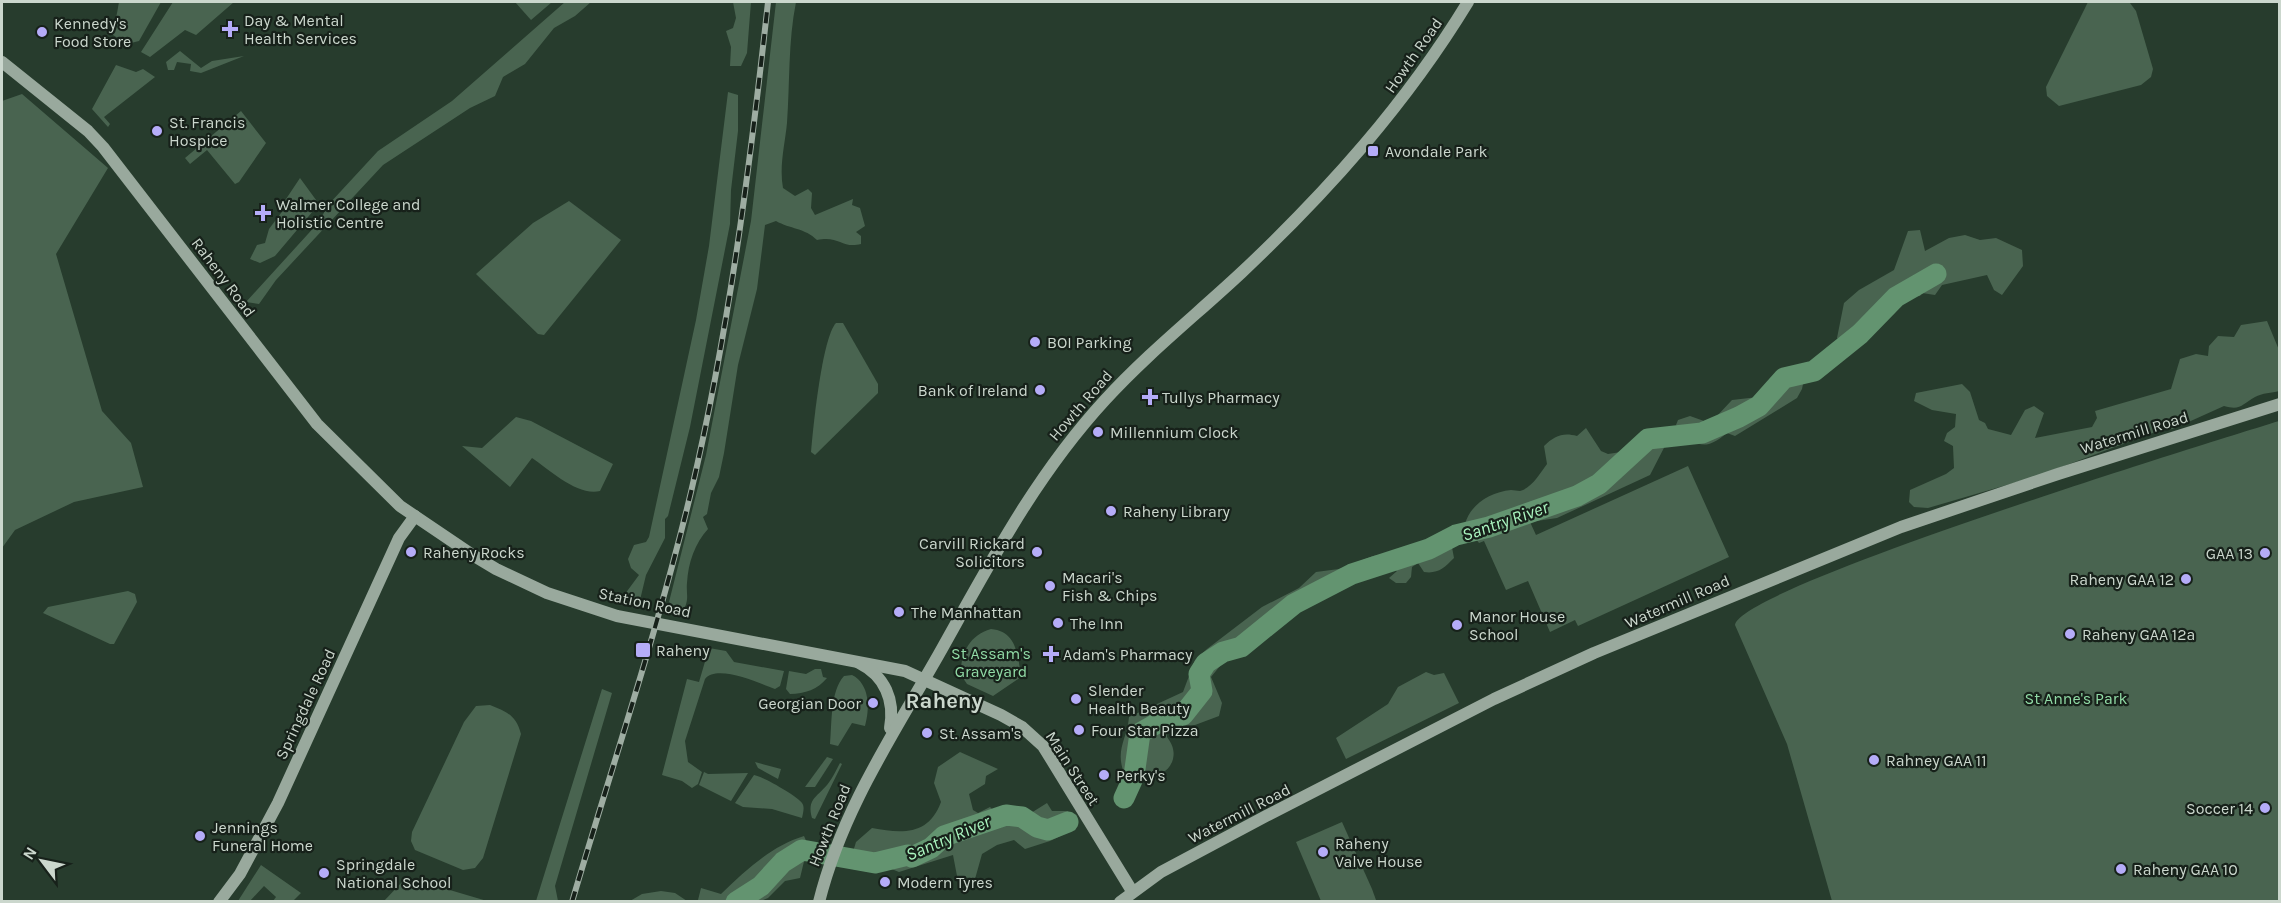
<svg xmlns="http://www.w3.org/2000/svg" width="2281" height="903" font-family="Karla,sans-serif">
<rect width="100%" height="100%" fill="#273c2d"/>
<g fill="#496450">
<polygon points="119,2 161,2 139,41 127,44 113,35"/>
<polygon points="173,2 234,2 196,35 185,30 150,57 141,52"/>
<polygon points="515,2 552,2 531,20"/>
<polygon points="565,2 591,2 575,16 554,28 525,64 503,77 495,96 470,108 383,165 276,280 259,304 246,302 318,223 329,204 378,151 452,101"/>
<polygon points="733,2 751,2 747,53 741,66 730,66 731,47 726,31 733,28 736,18"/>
<path d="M776,2H796C788,42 790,82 787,123C785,144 779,166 783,188L795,196L808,189L812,193L811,208L815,215L853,199L852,205L860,208L865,226L856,232L861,236V244C842,249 839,235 817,240C805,228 790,229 776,221L765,225L757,289L738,365L724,453L719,477L711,493L707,514L703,517L708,529C695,543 688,563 687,583C686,592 689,598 685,607L679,610L669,602L706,455L751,221Z"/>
<polygon points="2088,2 2130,3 2136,11 2153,69 2151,77 2141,85 2059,106 2047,96 2046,87"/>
<polygon points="180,51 201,68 212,61 244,56 201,73 190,71 191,64 177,62 174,70 168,70 166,62"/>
<polygon points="116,65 136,72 143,69 155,77 104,117 110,124 108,127 92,109"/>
<polygon points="728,92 738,95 738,131 731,190 730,224 690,427 668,516 665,519 665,538 646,575 640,600 626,599 625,594 639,575 631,568 628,559 634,545 646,542 649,537 696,320 709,246"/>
<polygon points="22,94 108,168 56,254 102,411 131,443 143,487 74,502 15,530 2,548 2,101"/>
<polygon points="241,111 266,143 239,182 235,184 207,150 190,164 185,158"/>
<polygon points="300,178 319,204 275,256 260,263 250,259 257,245 265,243 269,229 287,205 284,202"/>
<polygon points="569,201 621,240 544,335 538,334 476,274 533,223"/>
<path d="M1920,230L1925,251L1949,238L1965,235L1980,240L1996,238L2022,250L2023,266L2002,295L1994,290L1987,275L1942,285L1935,295L1922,293L1920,296C1886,296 1874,336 1847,348L1837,338L1844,303L1859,290L1894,270L1908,231Z"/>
<path d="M2267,321L2279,350V391C2272,393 2262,393 2255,397C2242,404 2241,411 2224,406L2173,429L2158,431L2037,476L1928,508L1914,507L1909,502L1910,490L1946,474L1954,468L1953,446L1944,441L1947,433L1955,427L1956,414L1932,410L1914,401L1916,393L1962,384L1970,392L1979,420L1985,423L1988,429L2011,435L2025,410L2034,406L2044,413L2035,438L2092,427L2097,418L2095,411L2171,389L2180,359L2196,354L2208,356L2209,346L2218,336L2234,337L2241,325Z"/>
<path d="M836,323H843L878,384V393L815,455L811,452C813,428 822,338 836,323Z"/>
<path d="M1796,369L1804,379L1802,389L1797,398L1735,436L1727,433C1703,453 1696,445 1676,425L1678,420L1690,416L1704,421L1716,417L1732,400L1758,397L1782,374Z"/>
<path d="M516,417L531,421L613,464L600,491C577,496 551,471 532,458L510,487L462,446L482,448Z"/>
<path d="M2279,421V901H1832L1787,744L1735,625C1739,587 2218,440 2279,421Z"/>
<path d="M1586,428L1601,451L1608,454L1621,452L1637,439L1658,433L1667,442L1650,475L1557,518L1530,522L1536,535L1688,466L1729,557L1578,626L1575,620L1550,632L1528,581L1506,590L1484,541L1479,543L1465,524C1470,505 1490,492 1511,490C1514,490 1517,491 1520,491C1532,488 1540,473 1547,464L1544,446C1554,436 1563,432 1577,436Z"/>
<path d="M1438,535L1451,542L1454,558C1444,568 1438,574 1424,572L1418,563L1412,567L1411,577L1406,583H1396L1389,578L1397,571L1389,567L1383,569L1306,604L1229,655L1211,677L1222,703L1219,716L1195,725L1176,726L1167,730V737C1172,744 1175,750 1173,759C1167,781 1142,774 1124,773C1115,749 1127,740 1129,717L1183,692L1195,660L1207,649L1262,607L1299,588L1316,572L1339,569L1373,556L1401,551Z"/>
<polygon points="128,591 135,594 137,602 114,644 110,644 43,613 48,607"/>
<path d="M991,629C1017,631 1018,656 1021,677L993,696L967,684L961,675C960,655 969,635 991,629Z"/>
<path d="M709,648L726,651L734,662L784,671L780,686L775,689C759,683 717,664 705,679L685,741L688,762L702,772L698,784L692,788L682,781L662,775L687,679L699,682Z"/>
<path d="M815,669H821L823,677L827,678C818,689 805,694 790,694L786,689L789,671L806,674Z"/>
<polygon points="1426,672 1434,675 1444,673 1459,703 1346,759 1336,738 1388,704 1398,687"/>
<path d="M852,675C870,684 870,709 865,726L852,723L838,746L830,744C832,724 830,691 844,676Z"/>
<polygon points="602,689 612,693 555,886 558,901 536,901"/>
<path d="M490,705C507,712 516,715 521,734L483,858L475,868L463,870L415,850L411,841L412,832L464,722L476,706Z"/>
<path d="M960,752L998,769L986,776L985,784L969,794L973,810L978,813L990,807L995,812L1014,808L1031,813L1047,803L1052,811H1068L1075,829L1050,841L1025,849L1014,840L997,845L982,854L975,879L957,876L953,855L899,872L889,868L870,872L852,869L849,865L856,842L872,828C903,834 929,835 941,802L934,783L938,767Z"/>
<polygon points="827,757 833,759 815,787 805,787"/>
<polygon points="755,762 781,769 778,779 758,768"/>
<path d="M840,763L842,764L815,819L812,818C807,799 816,798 827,785C833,778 836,770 840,763Z"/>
<polygon points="704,772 708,774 748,773 731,801 699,785"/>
<path d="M754,775C762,776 797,796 802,803C805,807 803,813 802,818L772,809L743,807L735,803Z"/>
<polygon points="1342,822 1372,889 1376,900 1372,901 1321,901 1296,842"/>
<path d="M804,836L808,845L800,878L785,881L768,898L758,902L694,901L698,900L701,888L721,894C745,871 771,846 804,836Z"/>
<polygon points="261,865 301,893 293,901 273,901 276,897 264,886 250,901 238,901"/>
<polygon points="416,880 487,901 384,901 402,882"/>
<polygon points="661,891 675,893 687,901 630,901 642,894"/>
</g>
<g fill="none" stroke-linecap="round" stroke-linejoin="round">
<g stroke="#639470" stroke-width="21">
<polyline points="1124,798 1134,776 1140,733 1161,721 1183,715 1202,691 1199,674 1206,663 1223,652 1241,647 1294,604 1352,574 1429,549 1456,535 1489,527 1577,496 1599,484 1648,439 1702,433 1739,417 1759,406 1784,378 1814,371 1860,334 1896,297 1936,274"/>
<polyline points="736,902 761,886 783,862 802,850 875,863 908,855 912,857 931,848 944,836 1006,815 1022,817 1037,827 1048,830 1068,822"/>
</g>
<g stroke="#99a99d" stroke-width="12">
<polyline points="2,62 88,131 103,147 317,424 400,506 471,554 496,569 547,593 617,616 905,671 1001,715 1022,727 1043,746 1132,891"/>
<path d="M859,663C885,676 895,700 890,728"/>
<polyline points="219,902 240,874 278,803 399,538 415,516"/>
<path d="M819,902C842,810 893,735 939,654C989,565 1035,476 1105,400C1147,354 1196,315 1241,273C1328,191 1406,104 1468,2"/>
<polyline points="1120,902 1161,872 1266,816 1494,699 1594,653 1901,527 2058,474 2280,404"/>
</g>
<g stroke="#9eada2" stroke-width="6">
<path id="rail" d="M572,902C612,766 658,630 691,492C729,331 750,166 768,2"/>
</g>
<use href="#rail" stroke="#17211a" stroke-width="4" stroke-dasharray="11" stroke-linecap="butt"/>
</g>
<g fill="#b5acf8" stroke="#17211a" stroke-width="2">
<path d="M227 20h6v6h6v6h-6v6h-6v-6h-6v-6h6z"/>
<circle cx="42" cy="32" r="6"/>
<circle cx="157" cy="131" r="6"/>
<rect x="1367" y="145" width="12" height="12" rx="3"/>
<path d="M260 204h6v6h6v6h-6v6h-6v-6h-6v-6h6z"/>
<circle cx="1035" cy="342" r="6"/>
<circle cx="1040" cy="390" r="6"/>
<path d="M1147 388h6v6h6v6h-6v6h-6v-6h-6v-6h6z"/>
<circle cx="1098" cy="432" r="6"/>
<circle cx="1111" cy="511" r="6"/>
<circle cx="411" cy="552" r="6"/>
<circle cx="1037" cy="552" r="6"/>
<circle cx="2265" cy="553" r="6"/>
<circle cx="2186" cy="579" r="6"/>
<circle cx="1050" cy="586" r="6"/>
<circle cx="899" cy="612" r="6"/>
<circle cx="1058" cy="623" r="6"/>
<circle cx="1457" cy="625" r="6"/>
<circle cx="2070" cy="634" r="6"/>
<rect x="635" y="642" width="16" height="16" rx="3"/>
<path d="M1048 645h6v6h6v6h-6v6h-6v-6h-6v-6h6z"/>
<circle cx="1076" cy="699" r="6"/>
<circle cx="873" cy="703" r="6"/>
<circle cx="1079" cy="730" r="6"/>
<circle cx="927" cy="733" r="6"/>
<circle cx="1874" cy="760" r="6"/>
<circle cx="1104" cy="775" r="6"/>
<circle cx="2265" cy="808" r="6"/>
<circle cx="200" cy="836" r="6"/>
<circle cx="1323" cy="852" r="6"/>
<circle cx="2121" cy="869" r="6"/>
<circle cx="324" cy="873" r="6"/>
<circle cx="885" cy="882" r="6"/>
</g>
<g text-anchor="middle" stroke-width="4.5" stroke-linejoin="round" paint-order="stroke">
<g font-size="16" fill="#cbd7cd" stroke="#17211a" text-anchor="start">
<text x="244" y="26">Day &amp; Mental<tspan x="244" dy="18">Health Services</tspan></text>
<text x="54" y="29">Kennedy's<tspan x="54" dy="18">Food Store</tspan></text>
<text x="169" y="128">St. Francis<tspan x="169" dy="18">Hospice</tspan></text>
<text x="1385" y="157">Avondale Park</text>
<text x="276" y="210">Walmer College and<tspan x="276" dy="18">Holistic Centre</tspan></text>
<text x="1047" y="348">BOI Parking</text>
<text x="1028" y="396" text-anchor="end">Bank of Ireland</text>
<text x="1162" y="403">Tullys Pharmacy</text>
<text x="1110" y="438">Millennium Clock</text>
<text x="1123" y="517">Raheny Library</text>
<text x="1025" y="549" text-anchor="end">Carvill Rickard<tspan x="1025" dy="18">Solicitors</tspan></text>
<text x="423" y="558">Raheny Rocks</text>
<text x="2253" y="559" text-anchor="end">GAA 13</text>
<text x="1062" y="583">Macari's<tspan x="1062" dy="18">Fish &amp; Chips</tspan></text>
<text x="2174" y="585" text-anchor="end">Raheny GAA 12</text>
<text x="911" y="618">The Manhattan</text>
<text x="1469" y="622">Manor House<tspan x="1469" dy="18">School</tspan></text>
<text x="1070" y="629">The Inn</text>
<text x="2082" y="640">Raheny GAA 12a</text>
<text x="656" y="656">Raheny</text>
<text x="1063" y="660">Adam's Pharmacy</text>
<text x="1088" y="696">Slender<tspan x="1088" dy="18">Health Beauty</tspan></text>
<text x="861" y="709" text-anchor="end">Georgian Door</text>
<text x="1091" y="736">Four Star Pizza</text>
<text x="939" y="739">St. Assam's</text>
<text x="1886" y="766">Rahney GAA 11</text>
<text x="1116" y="781">Perky's</text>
<text x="2253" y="814" text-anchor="end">Soccer 14</text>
<text x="212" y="833">Jennings<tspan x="212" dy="18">Funeral Home</tspan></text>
<text x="1335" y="849">Raheny<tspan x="1335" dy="18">Valve House</tspan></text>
<text x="336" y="870">Springdale<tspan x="336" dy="18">National School</tspan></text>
<text x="2133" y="875">Raheny GAA 10</text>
<text x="897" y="888">Modern Tyres</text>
</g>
<g font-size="16" fill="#cbd7cd" stroke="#17211a">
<text transform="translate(1413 55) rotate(-55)" y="6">Howth Road</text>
<text transform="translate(224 277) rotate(53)" y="6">Raheny Road</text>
<text transform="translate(1080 405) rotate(-49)" y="6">Howth Road</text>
<text transform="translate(2134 432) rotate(-17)" y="6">Watermill Road</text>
<text transform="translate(1677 601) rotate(-23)" y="6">Watermill Road</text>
<text transform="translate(645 602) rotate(12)" y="6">Station Road</text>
<text transform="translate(305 704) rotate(-65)" y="6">Springdale Road</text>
<text transform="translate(1073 768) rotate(57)" y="6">Main Street</text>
<text transform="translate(1239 813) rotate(-27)" y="6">Watermill Road</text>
<text transform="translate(829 825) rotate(-68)" y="6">Howth Road</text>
</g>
<g font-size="16" fill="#91dba6" stroke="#17211a">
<text x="991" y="659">St Assam's<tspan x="991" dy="18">Graveyard</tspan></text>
<text x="2076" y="704">St Anne's Park</text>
</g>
<g font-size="18" font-style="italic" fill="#abf6c0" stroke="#17211a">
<text transform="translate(1505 521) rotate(-19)" y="6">Santry River</text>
<text transform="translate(948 838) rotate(-23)" y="6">Santry River</text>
</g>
<g font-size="22" font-weight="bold" fill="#cbd7cd" stroke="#17211a">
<text x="944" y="708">Raheny</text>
</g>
</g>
<rect width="2281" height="903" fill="none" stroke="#cbd7cd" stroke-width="6"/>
<g transform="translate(42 861) rotate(302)" stroke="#17211a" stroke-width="4.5" paint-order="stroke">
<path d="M0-4.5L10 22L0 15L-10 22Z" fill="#cbd7cd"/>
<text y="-9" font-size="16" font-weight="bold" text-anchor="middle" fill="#cbd7cd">N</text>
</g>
</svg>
